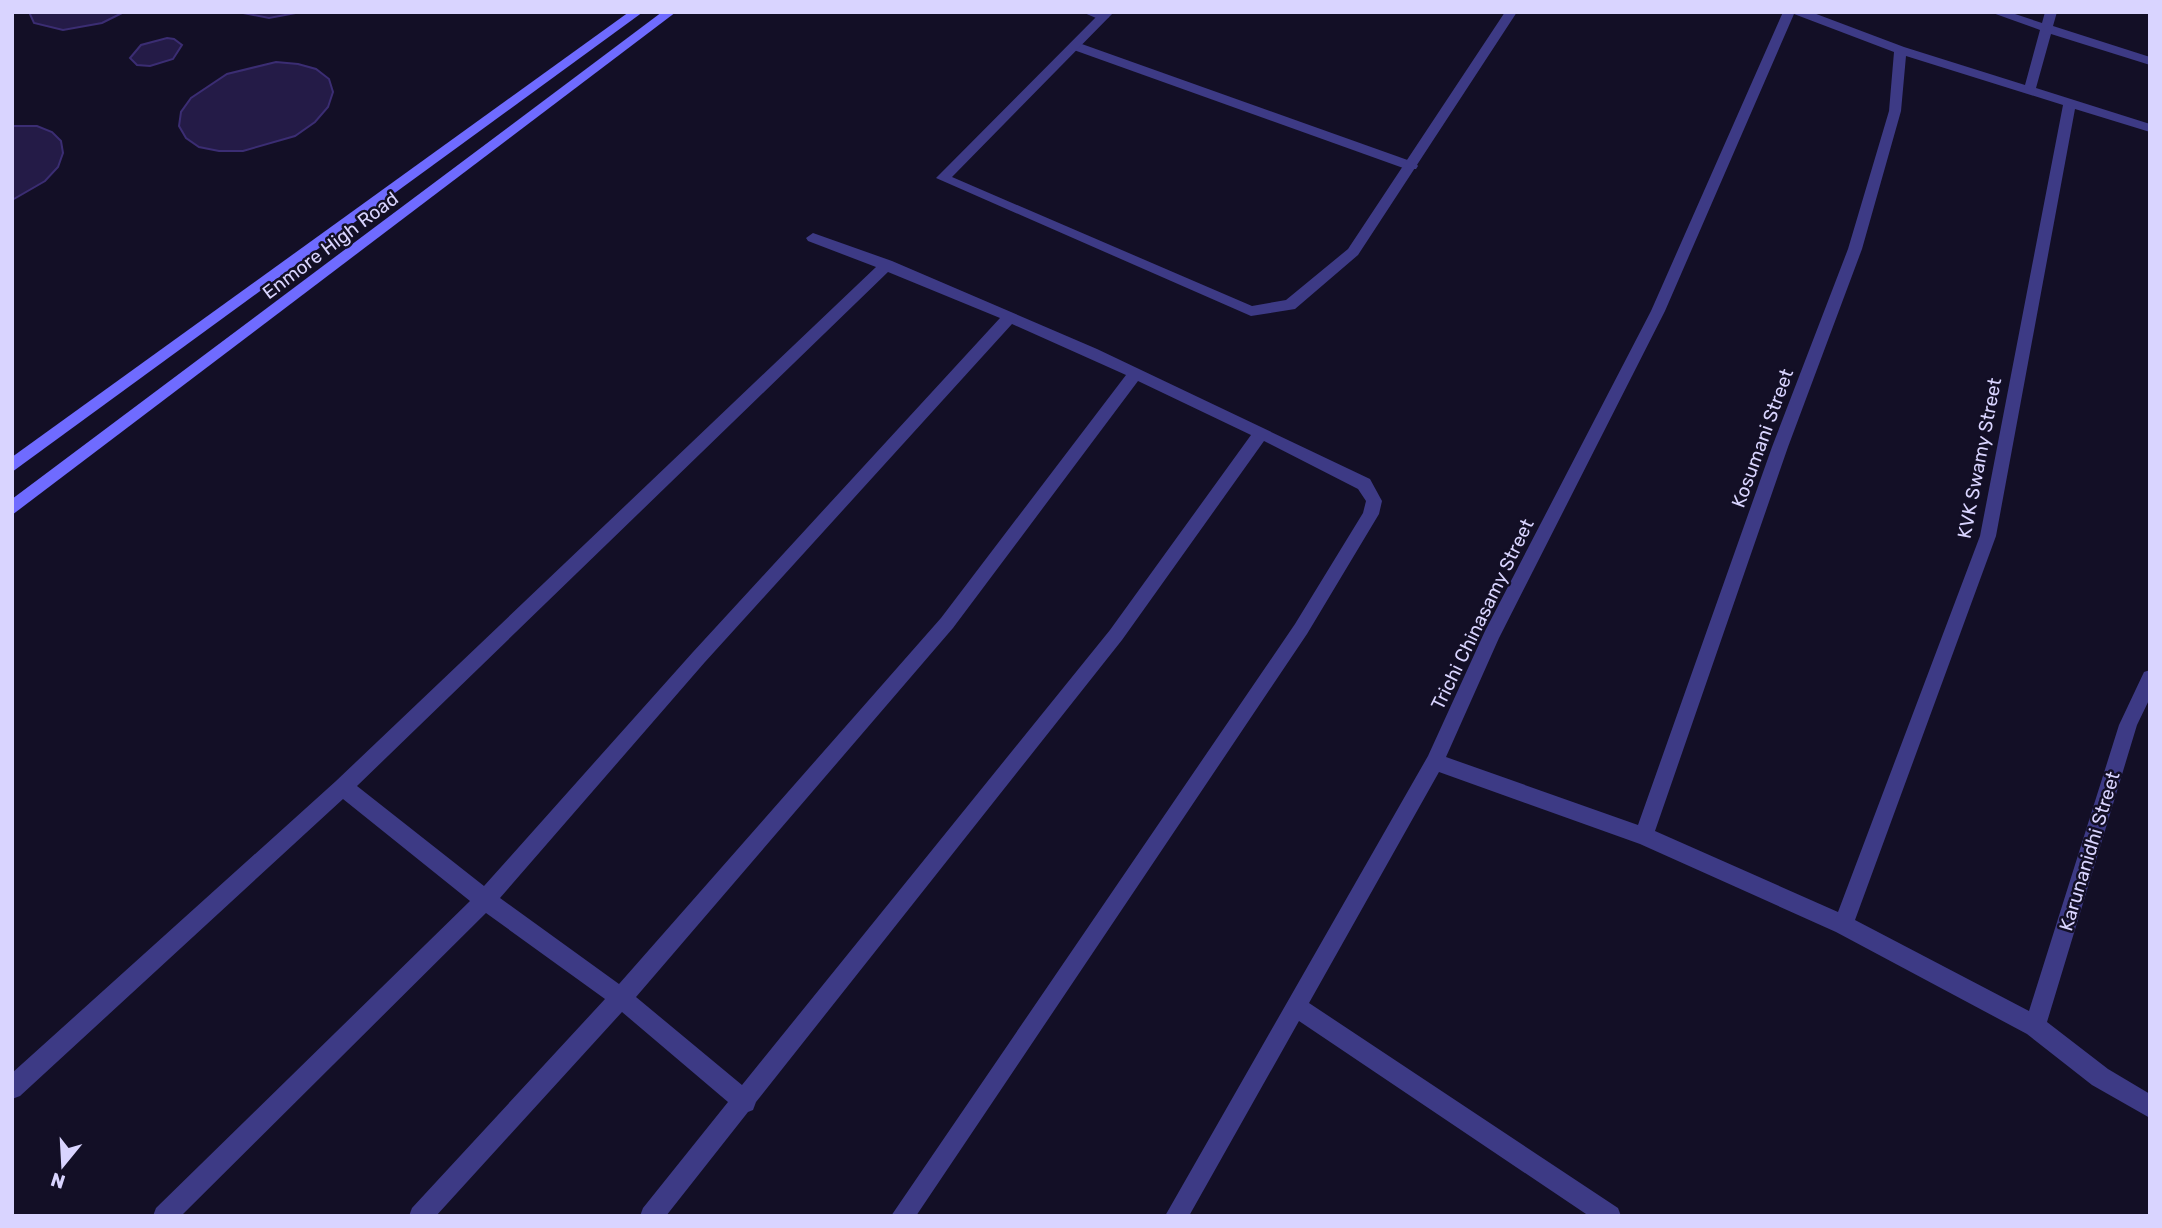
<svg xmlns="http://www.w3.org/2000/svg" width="2162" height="1228" font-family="Rubik,sans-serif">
<rect width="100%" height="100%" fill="#130f26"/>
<g fill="#241b47" stroke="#3b2d73" stroke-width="2">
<polygon points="29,12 124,12 102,23 63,30 34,23"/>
<polygon points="238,12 301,12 269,18"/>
<polygon points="167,38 174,39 182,45 173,59 150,66 137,65 130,58 141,45"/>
<polygon points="276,62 298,64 316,69 329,79 333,92 328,107 315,122 295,136 243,151 219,151 199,147 186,138 179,126 181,112 191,98 227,74"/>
<polygon points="12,126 37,126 52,132 61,141 63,153 58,167 45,181 12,200"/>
</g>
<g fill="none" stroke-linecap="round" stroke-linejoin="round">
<g fill="#3d3a85" fill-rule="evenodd">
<polygon points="1082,12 1101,12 1109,17 1103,21"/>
<polygon points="1071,43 1079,43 1416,163 1418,166 1416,169 1406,169 1071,49"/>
</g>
<g fill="#3d3a85" fill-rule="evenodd">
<polygon points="1101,12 1114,12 952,177 1252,306 1286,300 1348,249 1505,12 1517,12 1358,255 1295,309 1251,316 936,178"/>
<path d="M1783,12H1811L1904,47L2025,85L2040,30L1990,12H2009L2042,23L2045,12H2057L2053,26L2150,57V65L2051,34L2036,88L2150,124V132L2075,109L1996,536L1855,920L2029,1011L2119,725L2144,672L2150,670V698L2137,725L2047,1022L2108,1069L2150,1094V1118L2092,1085L2027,1034L1836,932L1640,844L1439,772L1309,1003L1618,1208L1621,1216H1589L1299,1021L1189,1216H1165L1428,756L1485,631L1651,311ZM1794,14L1894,52L1889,111L1848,249L1772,447L1638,825L1446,757L1499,638L1665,311ZM1906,56L2063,105L1980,536L1838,912L1655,831L1788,447L1862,249L1901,111Z"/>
<path d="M813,233L892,261L1097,349L1370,479L1382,501L1379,514L1307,634L916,1216H891L1295,624L1363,513L1366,501L1358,489L1264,441L1122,640L756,1102L753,1110L748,1112L666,1216H640L643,1208L728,1102L622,1012L436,1216H409L412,1208L605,999L486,913L181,1216H153L156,1208L470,901L343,799L20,1096L12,1099V1073L336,781L876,267L808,241L806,238ZM888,272L1000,318L693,652L484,886L357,786ZM1012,324L1126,375L941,618L619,984L500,898L705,662ZM1138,381L1251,435L1110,630L742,1085L636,997L953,628Z"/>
</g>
<g fill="#6f6bff" fill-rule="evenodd">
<polygon points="629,12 643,12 12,472 12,457"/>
<polygon points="662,12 676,12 12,515 12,499"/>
</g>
</g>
<g text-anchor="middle" stroke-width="5" stroke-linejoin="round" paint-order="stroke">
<g font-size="19" fill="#d9d4ff" stroke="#130f26">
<text transform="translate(330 245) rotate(-37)" y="7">Enmore High Road</text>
<text transform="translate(1762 438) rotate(-70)" y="7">Kosumani Street</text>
<text transform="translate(1979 458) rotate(-79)" y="7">KVK Swamy Street</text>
<text transform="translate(1482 614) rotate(-64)" y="7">Trichi Chinasamy Street</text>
<text transform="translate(2089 851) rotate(-73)" y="7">Karunanidhi Street</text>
</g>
</g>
<rect width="2162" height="1228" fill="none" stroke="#d9d4ff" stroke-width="28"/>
<g transform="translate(63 1165) rotate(198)" stroke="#130f26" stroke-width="5" paint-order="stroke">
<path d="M0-5L12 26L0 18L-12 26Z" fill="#d9d4ff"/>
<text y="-10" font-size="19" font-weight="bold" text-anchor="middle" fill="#d9d4ff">N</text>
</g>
</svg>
